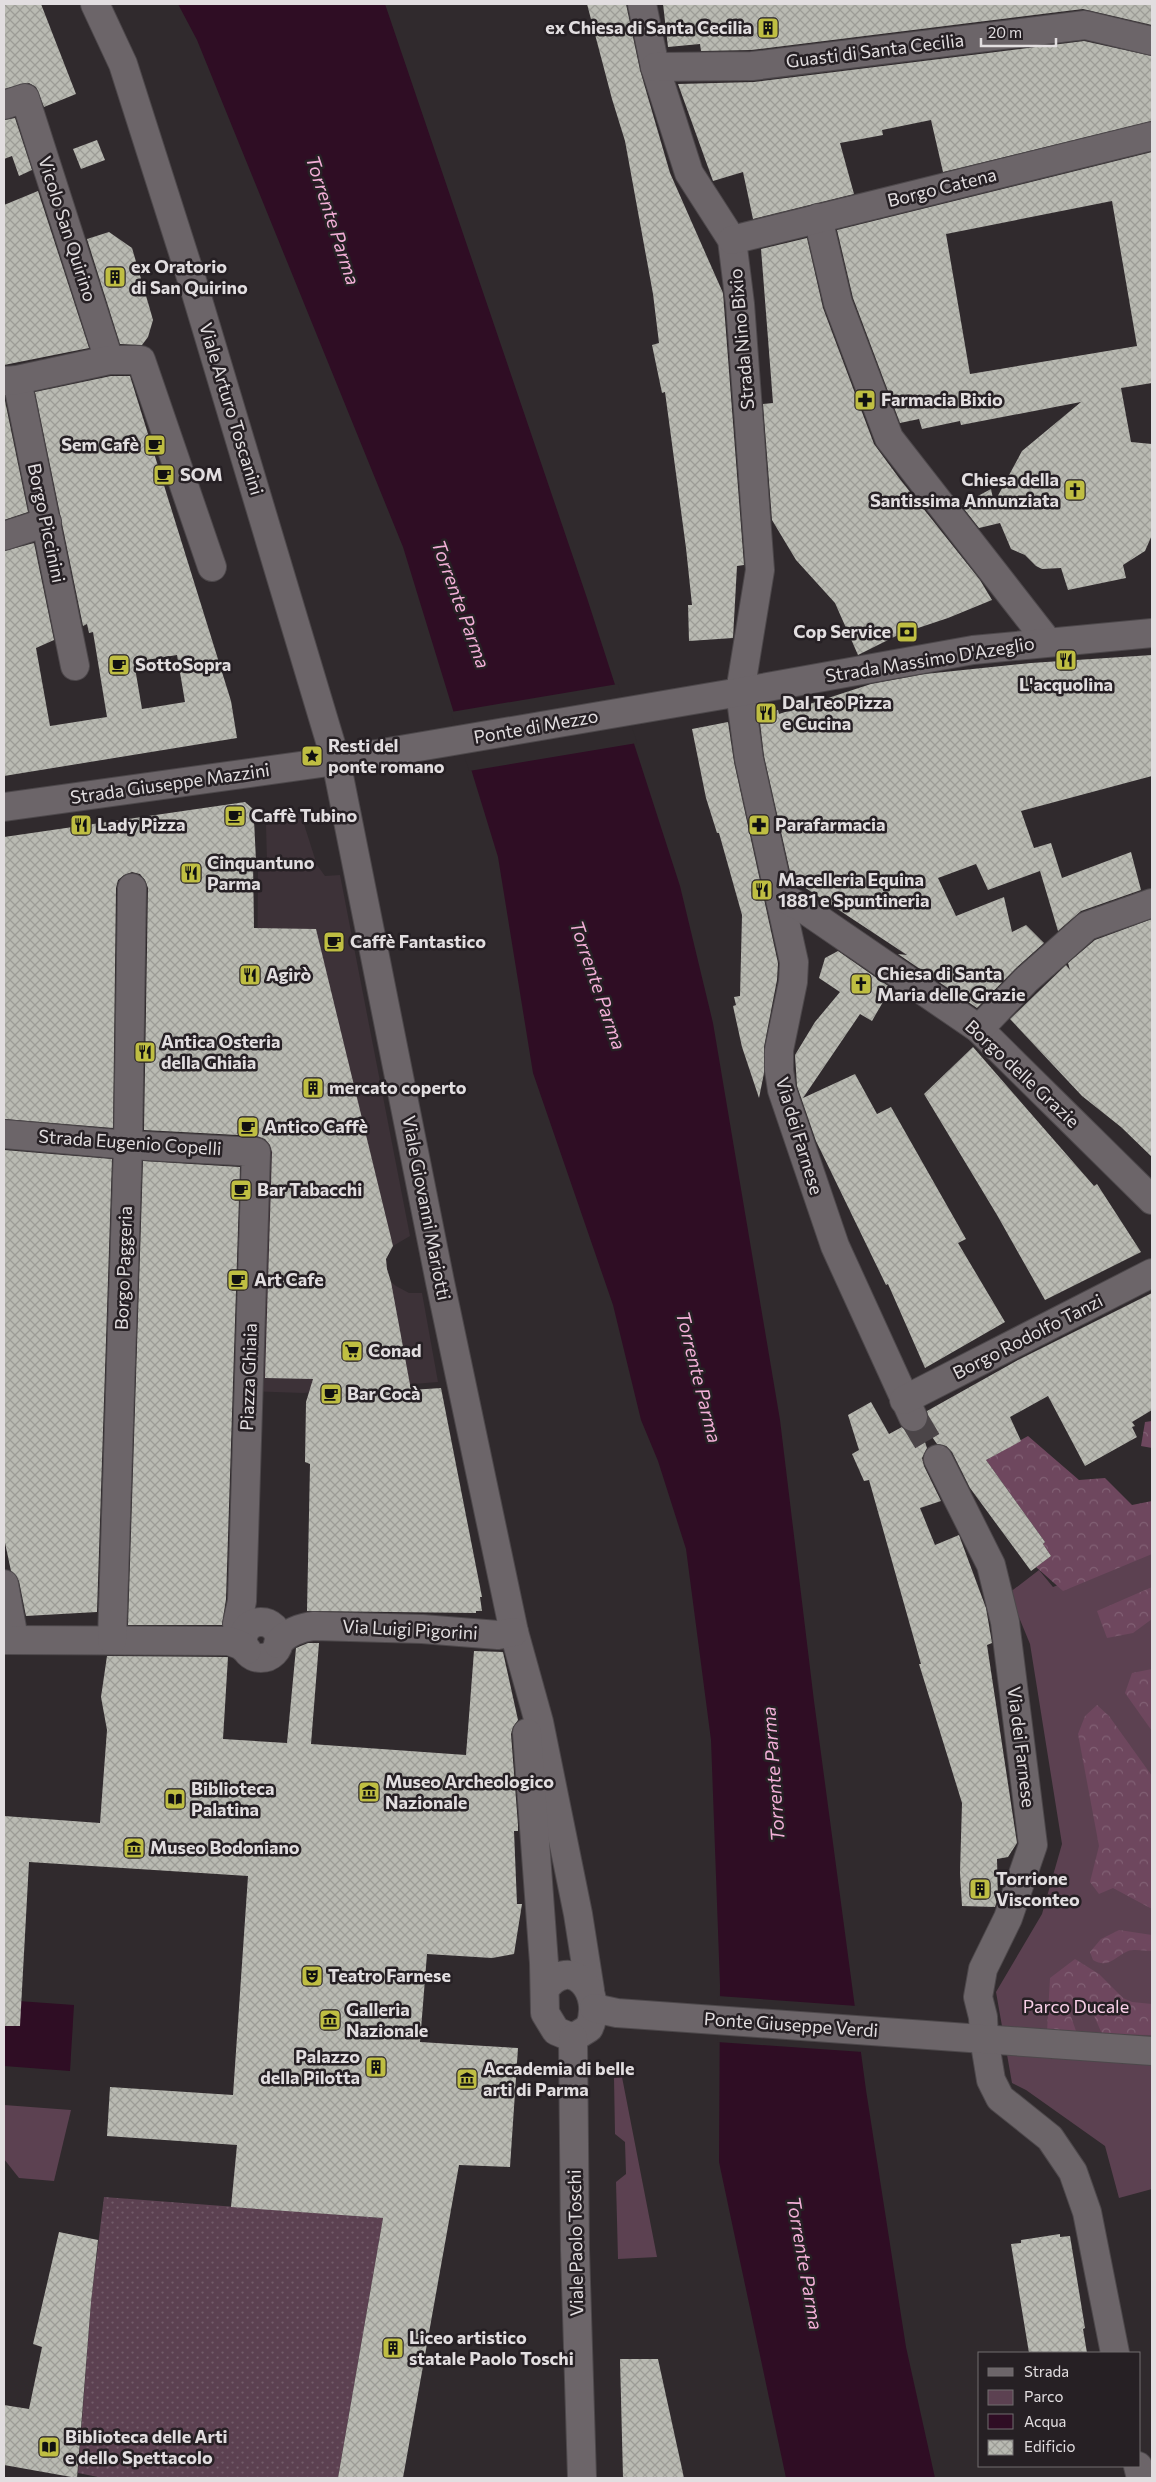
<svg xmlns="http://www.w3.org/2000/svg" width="1156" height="2482" font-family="Commissioner,sans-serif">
<defs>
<pattern id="forest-crowns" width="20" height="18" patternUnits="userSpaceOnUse" patternTransform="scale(1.25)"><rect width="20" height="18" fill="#6e475e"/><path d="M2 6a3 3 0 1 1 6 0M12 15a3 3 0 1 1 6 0" fill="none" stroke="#826175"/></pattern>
<pattern id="garden-dots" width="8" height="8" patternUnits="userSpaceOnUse" patternTransform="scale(1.25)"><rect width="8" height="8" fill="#5c4151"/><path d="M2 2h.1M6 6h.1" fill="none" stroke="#735c6a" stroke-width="1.8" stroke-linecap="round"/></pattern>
<pattern id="building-cross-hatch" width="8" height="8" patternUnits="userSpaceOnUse" patternTransform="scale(1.25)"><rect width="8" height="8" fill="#b9bab2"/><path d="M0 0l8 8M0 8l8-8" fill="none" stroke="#9c9c96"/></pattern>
</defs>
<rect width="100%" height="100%" fill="#302a2d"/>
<polygon fill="#3d3238" points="302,818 317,865 325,876 340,875 410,1236 393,1246 386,1259 387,1269 391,1282 396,1286 409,1293 422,1293 438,1382 303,1393 248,1391 256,1152 258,865 267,862 266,825"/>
<g fill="#5c4151">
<polygon points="1152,1548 1152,2189 1119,2198 1105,2146 1026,2090 1012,2083 996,1992 1042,1914 1062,1844 1030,1644 1009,1593 1039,1570 1053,1587"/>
<polygon points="622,2077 657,2257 618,2259 616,2182 626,2174 625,2142 615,2134 614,2078"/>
<polygon points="4,2105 71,2110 54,2181 19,2178 4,2159"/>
</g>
<g fill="url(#forest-crowns)">
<polygon points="1152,1421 1152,1448 1141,1446 1145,1422"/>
<polygon points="1028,1436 1079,1480 1105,1478 1132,1505 1152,1501 1152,1554 1063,1591 1036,1567 1051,1556 1043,1544 1045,1542 986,1460"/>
<polygon points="1152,1587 1152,1619 1133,1633 1107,1638 1097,1611"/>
<polygon points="1152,1669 1152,1731 1125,1693 1132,1673"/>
<polygon points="1097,1705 1109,1716 1152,1776 1152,1909 1113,1888 1099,1894 1090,1882 1099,1846 1078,1734 1085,1716"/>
<path d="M1119,1930L1152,1935V1951C1145,1951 1135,1949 1128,1951C1115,1957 1108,1969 1093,1960L1090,1952L1101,1939Z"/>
<polygon points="1075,1959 1099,1974 1123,1998 1132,2002 1152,2004 1152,2035 1102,2034 1092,2011 1084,2007 1069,2011 1076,2031 1047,2032 1050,1978"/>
</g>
<polygon fill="url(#garden-dots)" points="104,2197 383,2218 338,2478 103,2478 78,2473 91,2302"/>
<g fill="#2f0d24">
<polygon points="178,4 385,4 587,598 680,886 713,1023 780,1420 814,1701 866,2090 906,2347 935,2478 786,2478 719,2162 720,1985 711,1740 686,1549 658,1461 641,1420 613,1305 533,1073 498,857 403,547 197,40"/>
<polygon points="4,2000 74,2005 70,2071 4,2066"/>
</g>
<g fill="#302a2d">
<polygon points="618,684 637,743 469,771 451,712"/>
<polygon points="718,1996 857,2006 863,2052 717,2042"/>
</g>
<g fill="url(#building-cross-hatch)" fill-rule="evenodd">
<polygon points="4,4 41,4 76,94 44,107 36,87 29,83 4,89"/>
<polygon points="587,4 626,4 640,70 670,173 723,293 744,565 737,566 733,638 689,641 688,605 692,605 686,548 665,392 662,393 652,345 659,343 653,294 625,141 612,99"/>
<polygon points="663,4 1152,4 1152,25 1083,9 751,50 701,51 700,44 668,47"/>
<polygon points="1084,41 1152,56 1152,121 943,172 931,120 882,130 883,135 840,143 854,194 753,219 743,172 713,181 678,84 754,82"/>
<polygon points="15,118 32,170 19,176 12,156 4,159 4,120"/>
<polygon points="97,140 105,160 81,169 73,149"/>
<path d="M1152,152V383L1121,388L1131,442L1152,444V535L1145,551L1123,565L1126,578L1068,590L1061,568L1042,569L1036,566L1025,555L1011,549L1000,523L979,528L961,505L991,489L994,503L1022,451L1081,402L961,425L960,421L922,429L919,419L900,423L853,298L837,230ZM1112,201L1137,346L970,374L946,234Z"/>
<polygon points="38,191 89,348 4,365 4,205"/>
<polygon points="109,232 132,248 149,306 153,320 148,337 142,345 120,344 87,239"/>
<polygon points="807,238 823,308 874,444 899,478 980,580 992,600 948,618 900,634 858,655 835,603 796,560 772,520 763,404 773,403 761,249"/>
<path d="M111,376H130L231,701L237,738L4,776V551L34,543L54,640L36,648L50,726L107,717L93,632L89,633L87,624L83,626L35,392ZM177,655L185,702L142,709L134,662Z"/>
<polygon points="4,396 28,512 4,520"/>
<polygon points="1152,655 1152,776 1021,811 1034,848 1051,843 1062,878 1131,852 1141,890 1081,911 1058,931 1040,871 988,890 976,864 938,878 956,916 1004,897 1012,932 1026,925 1044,943 1015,969 977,1008 898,954 907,955 801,885 796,887 793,885 764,756 759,714 778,710 779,714 871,684 925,674 1031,663"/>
<polygon points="728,722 734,762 778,963 777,980 764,1047 764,1073 759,1098 742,1047 733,1006 736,1005 734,997 740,996 742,915 719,833 717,833 706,798 692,729"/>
<polygon points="245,802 253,809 254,820 256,861 253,861 254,928 316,929 393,1246 386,1259 387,1269 391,1282 411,1390 441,1388 482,1597 480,1597 482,1611 476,1611 476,1613 307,1611 310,1464 305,1462 306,1402 313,1379 265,1378 272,1152 270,1145 265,1139 257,1136 144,1130 148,888 145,880 140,874 132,872 124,875 118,880 116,888 113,1128 4,1119 4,837"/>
<polygon points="1152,919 1152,1157 1121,1127 1082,1096 1010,1019 1066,965 1070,970 1068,963 1095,940"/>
<polygon points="838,951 891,988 872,1021 860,1014 803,1098 855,1074 877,1114 891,1107 966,1239 958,1243 1005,1322 925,1368 888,1284 886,1285 816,1141 797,1086 795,1055 815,1022 840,992 819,978 825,958"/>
<polygon points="973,1047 1094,1186 1097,1184 1141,1252 1045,1300 997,1215 924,1094"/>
<polygon points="4,1150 112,1159 97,1612 26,1616 19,1581 11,1571 4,1538"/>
<polygon points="143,1161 240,1167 226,1599 222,1625 128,1625"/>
<polygon points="1152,1293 1152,1410 1132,1422 1135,1426 1132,1427 1137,1437 1085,1466 1048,1396 1010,1417 1021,1441 986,1460 1045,1542 1043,1544 1051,1556 1031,1571 970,1488 952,1452 946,1446 937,1444 925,1427 928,1419 927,1411 1018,1360"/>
<polygon points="871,1402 889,1434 902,1427 911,1432 921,1430 927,1448 922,1458 924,1466 941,1501 920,1508 935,1545 959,1535 986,1608 992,1643 987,1645 1017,1843 1008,1857 997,1859 998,1898 995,1907 962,1906 960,1872 962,1803 919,1664 921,1664 869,1480 864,1481 852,1454 859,1450 848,1415"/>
<polygon points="308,1643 319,1643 311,1744 466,1755 474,1651 503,1652 518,1720 513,1727 511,1734 518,1825 518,1831 514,1831 517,1904 522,1904 514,1954 492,1958 427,1954 420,2042 518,2048 510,2167 459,2165 403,2478 338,2478 383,2218 231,2207 237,2145 107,2136 110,2087 233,2095 248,1876 29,1862 20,2026 4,2026 4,1816 100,1823 107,1730 101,1697 107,1656 228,1657 223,1739 287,1743 296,1648"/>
<polygon points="59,2232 98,2240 91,2302 77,2478 4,2465 4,2405 29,2409 42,2347 33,2344"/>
<polygon points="1060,2234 1060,2237 1070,2236 1085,2328 1083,2329 1087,2353 1029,2353 1011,2244 1021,2243 1021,2240"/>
<polygon points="620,2359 658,2359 684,2478 623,2478"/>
</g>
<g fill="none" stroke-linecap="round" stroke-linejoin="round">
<polyline stroke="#4b4548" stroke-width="28" stroke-dasharray="28 14" stroke-linecap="butt" points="913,1417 938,1459"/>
<g stroke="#4d484b" stroke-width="30">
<g id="street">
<polyline points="95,4 123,64 195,290 336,761 440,1282 514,1632 539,1722 578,1914 590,1990"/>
<polyline points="642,4 655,67 689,173 732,240 740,304 760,570 740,692 749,759 794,962 793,982 779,1050 779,1070 782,1090 835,1246 913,1417"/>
<polyline points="655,67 752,66 1085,25 1152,41"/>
<polyline points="4,105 25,98 109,360"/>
<polyline points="818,218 838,303 889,438 1048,642"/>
<polyline points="732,240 1152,136"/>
<polyline points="17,380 75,666"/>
<polyline points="4,381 17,380 109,360 141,360 212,567"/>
<polyline points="4,536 47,522"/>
<polyline points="4,807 336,761 740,692 973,650 1152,633"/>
<polyline points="780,896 801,907 979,1029 1152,1200"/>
<polyline points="979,1029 1026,980 1087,926 1152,903"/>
<polyline points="4,1134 128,1145 256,1152 242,1601 237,1624 243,1639"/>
<polyline points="904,1400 1152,1273"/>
<polyline points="938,1459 991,1565 1005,1622 1033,1845 1008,1918 983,1969 978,1997 983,2017 984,2038 991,2080 1000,2098 1050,2138 1073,2172 1087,2212 1115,2353"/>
<polyline points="4,1584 14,1639"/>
<circle cx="261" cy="1640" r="18"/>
<polyline points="4,1640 229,1641 240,1645 247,1650"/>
<polyline points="112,1640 128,1145 132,888"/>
<path d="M278,1644C285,1633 302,1627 314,1626L422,1629L498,1635L514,1632"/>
<path d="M527,1733L544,1963L545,2013L556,2031L573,2038L589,2028C605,1993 571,1953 545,1989"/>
<polyline points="594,2008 617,2013 1152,2051"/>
<polyline points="573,2038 575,2249 582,2478"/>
<polyline points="1138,2466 1141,2478"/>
</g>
</g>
<use href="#street" stroke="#6c6569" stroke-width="28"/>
</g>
<defs>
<g id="building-square" transform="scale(1.125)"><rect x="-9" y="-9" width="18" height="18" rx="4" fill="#bfbe42" stroke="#262024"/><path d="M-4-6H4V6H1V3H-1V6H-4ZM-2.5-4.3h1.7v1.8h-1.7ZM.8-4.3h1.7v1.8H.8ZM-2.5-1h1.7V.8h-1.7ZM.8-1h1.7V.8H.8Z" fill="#111"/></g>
<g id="pharmacy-square" transform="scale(1.125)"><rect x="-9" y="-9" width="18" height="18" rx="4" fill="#bfbe42" stroke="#262024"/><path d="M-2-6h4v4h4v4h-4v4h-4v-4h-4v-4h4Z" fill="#111"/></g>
<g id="cafe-square" transform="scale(1.125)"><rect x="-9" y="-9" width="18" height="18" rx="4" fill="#bfbe42" stroke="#262024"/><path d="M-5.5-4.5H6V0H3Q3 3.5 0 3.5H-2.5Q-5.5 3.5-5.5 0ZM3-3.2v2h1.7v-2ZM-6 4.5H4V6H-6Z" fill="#111"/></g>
<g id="church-square" transform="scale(1.125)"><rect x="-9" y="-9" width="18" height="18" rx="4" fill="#bfbe42" stroke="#262024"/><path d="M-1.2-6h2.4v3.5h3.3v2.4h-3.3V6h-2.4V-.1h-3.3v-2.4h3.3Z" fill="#111"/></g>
<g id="bank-square" transform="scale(1.125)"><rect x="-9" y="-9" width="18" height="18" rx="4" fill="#bfbe42" stroke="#262024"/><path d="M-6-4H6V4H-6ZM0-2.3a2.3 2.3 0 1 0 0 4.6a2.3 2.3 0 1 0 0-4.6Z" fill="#111"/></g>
<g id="restaurant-square" transform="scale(1.125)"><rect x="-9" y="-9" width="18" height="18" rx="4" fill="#bfbe42" stroke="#262024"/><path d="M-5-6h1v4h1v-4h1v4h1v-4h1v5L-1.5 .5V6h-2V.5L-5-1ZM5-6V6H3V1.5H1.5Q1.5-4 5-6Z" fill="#111"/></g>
<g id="sight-square" transform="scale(1.125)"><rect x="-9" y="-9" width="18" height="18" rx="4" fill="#bfbe42" stroke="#262024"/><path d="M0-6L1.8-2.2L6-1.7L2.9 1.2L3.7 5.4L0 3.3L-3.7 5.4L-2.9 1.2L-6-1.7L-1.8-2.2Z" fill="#111"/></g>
<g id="supermarket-square" transform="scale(1.125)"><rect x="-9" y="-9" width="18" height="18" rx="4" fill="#bfbe42" stroke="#262024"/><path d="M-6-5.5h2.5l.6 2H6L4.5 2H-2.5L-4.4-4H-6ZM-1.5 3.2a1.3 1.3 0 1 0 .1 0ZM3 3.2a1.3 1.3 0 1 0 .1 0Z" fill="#111"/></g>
<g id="museum-square" transform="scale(1.125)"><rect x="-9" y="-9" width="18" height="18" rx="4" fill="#bfbe42" stroke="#262024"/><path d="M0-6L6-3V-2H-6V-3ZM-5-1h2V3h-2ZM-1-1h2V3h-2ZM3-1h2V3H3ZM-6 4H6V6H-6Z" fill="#111"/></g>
<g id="library-square" transform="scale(1.125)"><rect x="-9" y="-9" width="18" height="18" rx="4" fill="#bfbe42" stroke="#262024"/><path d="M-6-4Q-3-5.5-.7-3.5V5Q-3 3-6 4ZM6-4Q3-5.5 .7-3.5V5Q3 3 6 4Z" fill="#111"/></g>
<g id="theatre-square" transform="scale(1.125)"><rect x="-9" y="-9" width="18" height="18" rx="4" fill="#bfbe42" stroke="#262024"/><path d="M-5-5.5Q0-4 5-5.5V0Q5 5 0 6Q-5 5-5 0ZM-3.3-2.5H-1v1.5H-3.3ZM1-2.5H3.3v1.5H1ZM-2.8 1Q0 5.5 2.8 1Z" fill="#111"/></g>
</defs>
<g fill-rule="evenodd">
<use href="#building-square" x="768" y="28"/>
<use href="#building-square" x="115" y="277"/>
<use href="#pharmacy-square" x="865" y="400"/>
<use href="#cafe-square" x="155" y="445"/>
<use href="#cafe-square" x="164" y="475"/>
<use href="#church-square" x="1075" y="490"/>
<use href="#bank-square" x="907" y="632"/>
<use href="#restaurant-square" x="1066" y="660"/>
<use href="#cafe-square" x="119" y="665"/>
<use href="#restaurant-square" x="766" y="713"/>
<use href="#sight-square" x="312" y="756"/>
<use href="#cafe-square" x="235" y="816"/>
<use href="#restaurant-square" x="81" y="825"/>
<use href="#pharmacy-square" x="759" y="825"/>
<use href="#restaurant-square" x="191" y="873"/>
<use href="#restaurant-square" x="762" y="890"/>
<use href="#cafe-square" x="334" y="942"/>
<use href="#restaurant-square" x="250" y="975"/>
<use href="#church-square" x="861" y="984"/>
<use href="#restaurant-square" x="145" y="1052"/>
<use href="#building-square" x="313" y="1088"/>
<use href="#cafe-square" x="248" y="1127"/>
<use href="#cafe-square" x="241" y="1190"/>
<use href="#cafe-square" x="238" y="1280"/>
<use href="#supermarket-square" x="352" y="1351"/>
<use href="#cafe-square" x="331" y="1394"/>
<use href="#museum-square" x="369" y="1792"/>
<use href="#library-square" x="175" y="1799"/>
<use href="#museum-square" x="134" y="1848"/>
<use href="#building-square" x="980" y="1889"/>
<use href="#theatre-square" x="312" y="1976"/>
<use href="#museum-square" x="330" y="2020"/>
<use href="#building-square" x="376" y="2067"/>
<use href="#museum-square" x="467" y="2079"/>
<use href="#building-square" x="393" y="2348"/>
<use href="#library-square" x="49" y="2447"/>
</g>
<g text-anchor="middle" stroke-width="5" stroke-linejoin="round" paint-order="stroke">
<g font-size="18" font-weight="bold" fill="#e2dee0" stroke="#262024" text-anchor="start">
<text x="752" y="34" text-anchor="end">ex Chiesa di Santa Cecilia</text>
<text x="131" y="273">ex Oratorio<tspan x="131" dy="21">di San Quirino</tspan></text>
<text x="881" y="406">Farmacia Bixio</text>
<text x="139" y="451" text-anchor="end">Sem Cafè</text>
<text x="180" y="481">SOM</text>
<text x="1059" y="486" text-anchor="end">Chiesa della<tspan x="1059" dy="21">Santissima Annunziata</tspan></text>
<text x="891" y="638" text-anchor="end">Cop Service</text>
<text x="135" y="671">SottoSopra</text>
<text x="1066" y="691" text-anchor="middle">L'acquolina</text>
<text x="782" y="709">Dal Teo Pizza<tspan x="782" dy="21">e Cucina</tspan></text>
<text x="328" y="752">Resti del<tspan x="328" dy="21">ponte romano</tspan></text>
<text x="251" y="822">Caffè Tubino</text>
<text x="97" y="831">Lady Pizza</text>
<text x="775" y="831">Parafarmacia</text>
<text x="207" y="869">Cinquantuno<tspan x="207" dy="21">Parma</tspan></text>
<text x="778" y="886">Macelleria Equina<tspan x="778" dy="21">1881 e Spuntineria</tspan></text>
<text x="350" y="948">Caffè Fantastico</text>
<text x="877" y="980">Chiesa di Santa<tspan x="877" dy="21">Maria delle Grazie</tspan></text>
<text x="266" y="981">Agirò</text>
<text x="161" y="1048">Antica Osteria<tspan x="161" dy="21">della Ghiaia</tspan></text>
<text x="329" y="1094">mercato coperto</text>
<text x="264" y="1133">Antico Caffè</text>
<text x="257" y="1196">Bar Tabacchi</text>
<text x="254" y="1286">Art Cafe</text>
<text x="368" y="1357">Conad</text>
<text x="347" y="1400">Bar Cocà</text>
<text x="385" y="1788">Museo Archeologico<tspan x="385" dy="21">Nazionale</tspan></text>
<text x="191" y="1795">Biblioteca<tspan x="191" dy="21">Palatina</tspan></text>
<text x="150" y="1854">Museo Bodoniano</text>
<text x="996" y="1885">Torrione<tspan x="996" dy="21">Visconteo</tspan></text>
<text x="328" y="1982">Teatro Farnese</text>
<text x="346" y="2016">Galleria<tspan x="346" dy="21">Nazionale</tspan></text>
<text x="360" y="2063" text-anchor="end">Palazzo<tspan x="360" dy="21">della Pilotta</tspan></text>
<text x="483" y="2075">Accademia di belle<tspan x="483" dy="21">arti di Parma</tspan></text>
<text x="409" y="2344">Liceo artistico<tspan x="409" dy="21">statale Paolo Toschi</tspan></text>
<text x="65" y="2443">Biblioteca delle Arti<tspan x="65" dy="21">e dello Spettacolo</tspan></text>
</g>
<g font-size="18" fill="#e2dee0" stroke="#262024">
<text transform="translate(875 51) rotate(-7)" y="6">Guasti di Santa Cecilia</text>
<text transform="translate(942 188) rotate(-14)" y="6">Borgo Catena</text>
<text transform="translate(67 229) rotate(72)" y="6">Vicolo San Quirino</text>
<text transform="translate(742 339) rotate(-95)" y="6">Strada Nino Bixio</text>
<text transform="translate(231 409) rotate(73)" y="6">Viale Arturo Toscanini</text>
<text transform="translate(46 523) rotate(78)" y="6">Borgo Piccinini</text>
<text transform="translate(930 660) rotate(-9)" y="6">Strada Massimo D'Azeglio</text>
<text transform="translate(536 727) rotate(-10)" y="6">Ponte di Mezzo</text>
<text transform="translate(170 784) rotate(-8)" y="6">Strada Giuseppe Mazzini</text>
<text transform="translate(1022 1074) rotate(43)" y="6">Borgo delle Grazie</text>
<text transform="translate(799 1136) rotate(73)" y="6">Via dei Farnese</text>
<text transform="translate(130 1143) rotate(4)" y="6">Strada Eugenio Copelli</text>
<text transform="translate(426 1208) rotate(79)" y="6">Viale Giovanni Mariotti</text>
<text transform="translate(124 1268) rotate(-88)" y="6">Borgo Paggeria</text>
<text transform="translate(1028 1337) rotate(-27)" y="6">Borgo Rodolfo Tanzi</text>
<text transform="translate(249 1377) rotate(-88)" y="6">Piazza Ghiaia</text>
<text transform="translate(410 1630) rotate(3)" y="6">Via Luigi Pigorini</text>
<text transform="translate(1021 1747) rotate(83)" y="6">Via dei Farnese</text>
<text transform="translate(791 2025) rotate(4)" y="6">Ponte Giuseppe Verdi</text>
<text transform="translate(576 2243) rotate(-91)" y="6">Viale Paolo Toschi</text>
</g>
<g font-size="18" fill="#f9d0e8" stroke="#262024">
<text x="1076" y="2013">Parco Ducale</text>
</g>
<g font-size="19" font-style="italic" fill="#f2afd7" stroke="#262024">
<text transform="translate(333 220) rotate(72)" y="7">Torrente Parma</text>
<text transform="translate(461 604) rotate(70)" y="7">Torrente Parma</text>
<text transform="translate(598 985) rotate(71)" y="7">Torrente Parma</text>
<text transform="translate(699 1377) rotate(76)" y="7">Torrente Parma</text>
<text transform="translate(773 1774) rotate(-94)" y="7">Torrente Parma</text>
<text transform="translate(805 2263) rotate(80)" y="7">Torrente Parma</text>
</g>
</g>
<rect width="1156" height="2482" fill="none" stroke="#e2dee0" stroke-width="10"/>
<rect x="978" y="2352" width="162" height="115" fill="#262024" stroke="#716c6f"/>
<rect x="988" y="2368" width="25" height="8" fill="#6c6569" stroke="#716c6f"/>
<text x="1024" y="2377" font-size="15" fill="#e2dee0">Strada</text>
<rect x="988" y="2390" width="25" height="15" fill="#5c4151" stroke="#716c6f"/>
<text x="1024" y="2402" font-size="15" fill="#e2dee0">Parco</text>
<rect x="988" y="2414" width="25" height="15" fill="#2f0d24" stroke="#716c6f"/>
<text x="1024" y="2427" font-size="15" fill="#e2dee0">Acqua</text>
<rect x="988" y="2440" width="25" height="15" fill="url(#building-cross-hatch)" stroke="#716c6f"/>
<text x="1024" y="2452" font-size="15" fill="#e2dee0">Edificio</text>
<path d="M981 38v8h75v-8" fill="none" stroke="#e2dee0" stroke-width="2.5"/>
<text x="988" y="38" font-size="15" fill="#e2dee0" stroke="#262024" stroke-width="4" paint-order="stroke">20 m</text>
</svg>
